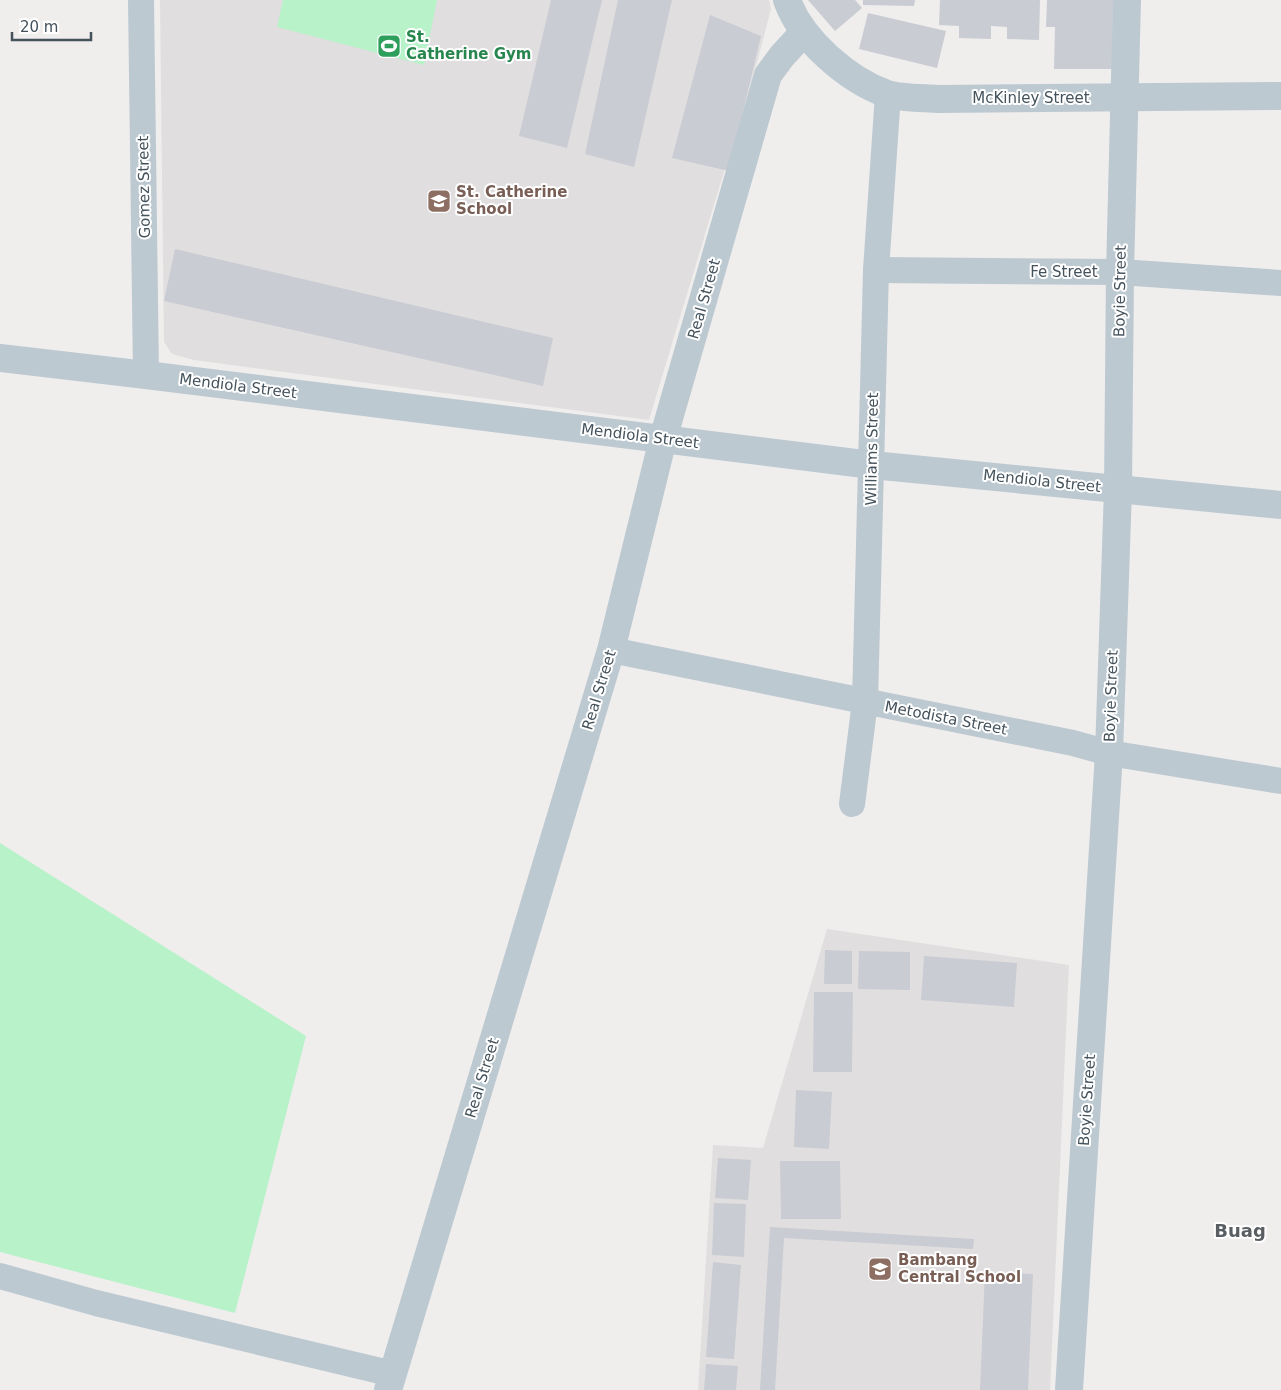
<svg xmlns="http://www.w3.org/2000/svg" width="1281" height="1390" font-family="'DejaVu Sans',sans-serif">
<rect width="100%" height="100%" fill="#f0eded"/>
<g fill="#e1dedf">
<polygon points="160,0 769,0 771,9 758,59 649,420 194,360 172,354 164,342"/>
<polygon points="827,929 1069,965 1050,1390 698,1390 713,1145 763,1148"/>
</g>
<g fill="#b7f2c9">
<polygon points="283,0 437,0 424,65 277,27"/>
<polygon points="0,843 306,1036 235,1313 0,1252"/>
</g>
<g fill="#c9ccd2">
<polygon points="551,0 602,0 567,148 519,136"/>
<polygon points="618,0 672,0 634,167 585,154"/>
<polygon points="808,0 855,0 862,8 835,31"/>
<polygon points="863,0 915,0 914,6 863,5"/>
<polygon points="940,0 1040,0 1039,40 1007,39 1007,27 991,26 991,39 959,38 959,26 939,25"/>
<polygon points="1047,0 1123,0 1123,6 1113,6 1112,69 1054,69 1055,27 1046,27"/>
<polygon points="868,13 946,31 937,68 859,49"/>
<polygon points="710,15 761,36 729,171 672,158"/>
<polygon points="175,249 553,338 543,386 164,301"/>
<polygon points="825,950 852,951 852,984 824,984"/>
<polygon points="859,951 910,952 910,990 858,989"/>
<polygon points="924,956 1017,963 1014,1007 921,1000"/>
<polygon points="814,992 853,992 852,1072 813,1072"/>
<polygon points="796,1090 832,1092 829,1149 794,1147"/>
<polygon points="718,1158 751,1160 748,1200 715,1198"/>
<polygon points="780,1161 840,1161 841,1219 781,1219"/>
<polygon points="714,1203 746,1204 744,1257 712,1255"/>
<polygon points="770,1227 974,1239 973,1249 784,1238 775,1390 760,1390"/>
<polygon points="713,1262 741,1265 734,1359 706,1357"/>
<polygon points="985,1272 1033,1274 1028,1390 980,1390"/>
<polygon points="706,1364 738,1366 736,1390 704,1390"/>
</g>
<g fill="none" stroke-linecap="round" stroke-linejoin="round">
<g stroke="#bcc9d1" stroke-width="26">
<polyline points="141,0 146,375"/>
<polyline points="876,270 1120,272 1281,283"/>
<polyline points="611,650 1073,743 1109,753 1281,781"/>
<polyline points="852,804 865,702 876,270 888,94"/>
<polyline points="0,1276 96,1303 393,1374"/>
</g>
<g stroke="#bcc9d1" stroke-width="28">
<path d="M787,0C801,40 848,80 887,94C899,98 924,98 937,99L1281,96"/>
<polyline points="0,358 146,375 872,465 1281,505"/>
<polyline points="388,1390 611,650 663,439 768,75 782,56 804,32"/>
<polyline points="1069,1390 1109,753 1118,489 1120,272 1127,0"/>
</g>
</g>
<defs>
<g id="stadium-square" transform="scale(1.25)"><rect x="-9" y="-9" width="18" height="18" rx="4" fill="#2e9e5b" stroke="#fff"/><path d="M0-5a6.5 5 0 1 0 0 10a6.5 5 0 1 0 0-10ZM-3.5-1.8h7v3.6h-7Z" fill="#fff"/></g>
<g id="school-square" transform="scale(1.25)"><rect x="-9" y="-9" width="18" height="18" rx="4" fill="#8d6e63" stroke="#fff"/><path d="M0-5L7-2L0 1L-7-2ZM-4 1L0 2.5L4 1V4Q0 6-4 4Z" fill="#fff"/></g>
</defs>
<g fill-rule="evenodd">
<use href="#stadium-square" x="389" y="46"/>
<use href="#school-square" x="439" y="201"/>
<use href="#school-square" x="880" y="1269"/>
</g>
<g text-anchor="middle" stroke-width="4" stroke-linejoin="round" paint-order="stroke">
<g font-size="15" font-weight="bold" fill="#27864d" stroke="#fff" text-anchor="start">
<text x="406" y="42">St.<tspan x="406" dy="17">Catherine Gym</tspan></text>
</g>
<g font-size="15" fill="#44525c" stroke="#fff">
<text x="1031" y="103">McKinley Street</text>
<text transform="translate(144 187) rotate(-91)" y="5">Gomez Street</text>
<text x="1064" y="277">Fe Street</text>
<text transform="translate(1120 291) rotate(-89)" y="5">Boyie Street</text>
<text transform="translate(704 299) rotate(-74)" y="5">Real Street</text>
<text transform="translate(238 386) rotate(7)" y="5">Mendiola Street</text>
<text transform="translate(640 436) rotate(7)" y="5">Mendiola Street</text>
<text transform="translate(872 449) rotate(-89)" y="5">Williams Street</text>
<text transform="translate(1042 481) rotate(6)" y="5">Mendiola Street</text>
<text transform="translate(599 690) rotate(-73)" y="5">Real Street</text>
<text transform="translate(1111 696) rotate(-88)" y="5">Boyie Street</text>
<text transform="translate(946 718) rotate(11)" y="5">Metodista Street</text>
<text transform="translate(482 1078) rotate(-73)" y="5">Real Street</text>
<text transform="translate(1087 1100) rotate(-86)" y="5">Boyie Street</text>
</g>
<g font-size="15" font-weight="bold" fill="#785e54" stroke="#fff" text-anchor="start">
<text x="456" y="197">St. Catherine<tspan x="456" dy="17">School</tspan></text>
<text x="898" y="1265">Bambang<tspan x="898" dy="17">Central School</tspan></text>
</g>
<g font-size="18" font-weight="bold" fill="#595e63" stroke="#fff">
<text x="1240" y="1237">Buag</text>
</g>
</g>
<path d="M12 32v8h79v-8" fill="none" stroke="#44525c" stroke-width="2.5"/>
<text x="20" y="32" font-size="15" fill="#44525c" stroke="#ffffff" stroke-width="4" paint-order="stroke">20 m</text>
</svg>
